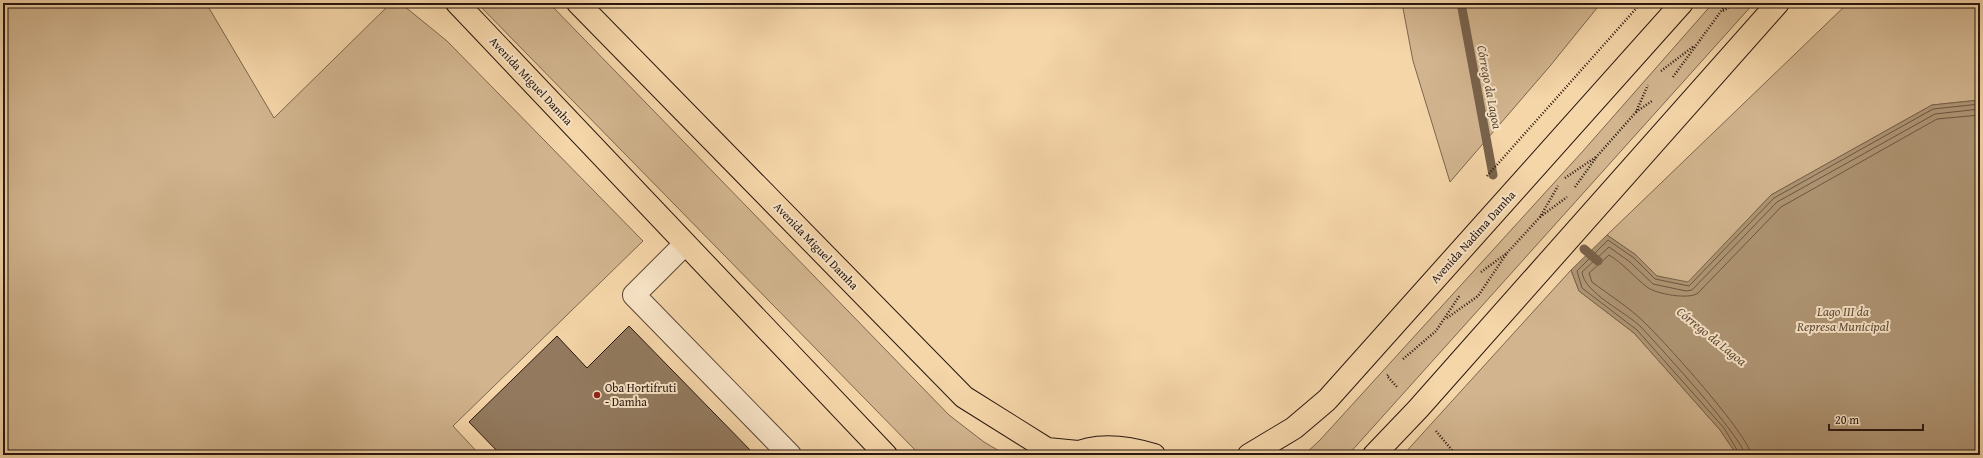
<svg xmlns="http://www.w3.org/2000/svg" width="1983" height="458" font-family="'Gentium Book Plus',serif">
<rect width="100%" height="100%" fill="#f5d6a9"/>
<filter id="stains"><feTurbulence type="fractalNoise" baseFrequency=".005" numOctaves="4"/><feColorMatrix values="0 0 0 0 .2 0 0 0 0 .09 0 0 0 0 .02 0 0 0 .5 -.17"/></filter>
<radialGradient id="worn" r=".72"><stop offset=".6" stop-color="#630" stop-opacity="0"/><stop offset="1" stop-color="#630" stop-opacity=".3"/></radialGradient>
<g fill="#d2b58f" stroke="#7d664e">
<polygon points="3,3 206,3 274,118 390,4 404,6 447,41 643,241 453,426 480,455 3,455"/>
<polygon points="477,3 549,3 949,415 984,442 1006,455 920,455"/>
<polygon points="1402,3 1601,3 1550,66 1450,182 1413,61"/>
<polygon points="1713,3 1754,3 1348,455 1304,455 1320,440 1583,151"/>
<polygon points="1848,3 1973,3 1980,7 1980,100 1932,105 1771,195 1688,283 1657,276 1636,255 1607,235"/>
<polygon points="1571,270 1579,291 1634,333 1720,430 1737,455 1403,455"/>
</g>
<polygon fill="#af9574" stroke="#79624b" points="1980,100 1980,455 1737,455 1720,430 1634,333 1579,291 1571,270 1607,235 1636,255 1657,276 1688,282 1771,195 1932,105"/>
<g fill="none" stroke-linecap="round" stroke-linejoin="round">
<g stroke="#6c5641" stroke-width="1">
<polyline points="1740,455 1724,428 1637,330 1582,288 1577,271 1608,240 1634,258 1655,279 1689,286 1774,198 1933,109 1980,104"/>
<path d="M1745,455C1744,439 1657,344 1641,327C1626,312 1584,293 1582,272L1609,247L1630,262L1653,284L1686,291L1692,290L1777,202L1935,114L1980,109"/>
<path d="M1751,455C1750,436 1663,340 1645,323C1629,307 1609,295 1592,282L1589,273L1609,255C1624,264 1634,277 1647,287C1656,294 1689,300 1698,293L1781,207L1937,119L1980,115"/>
</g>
<g stroke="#79624b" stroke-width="9">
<polyline points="1461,3 1493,175"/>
<polyline points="1584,249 1598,261"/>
</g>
</g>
<polygon fill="#937a5f" stroke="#28160e" points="629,326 755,455 501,455 469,422 557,336 587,368"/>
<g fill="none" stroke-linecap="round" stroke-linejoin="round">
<g stroke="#5b4635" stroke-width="24">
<polyline id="minor" points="685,244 634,295 790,455"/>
</g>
<g stroke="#28160e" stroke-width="24">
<g id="major">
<polyline points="457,3 886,455"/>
<polyline points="578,3 964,397 1047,449 1078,452"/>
<path d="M1072,455C1098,442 1128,447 1154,455"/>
<polyline points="1249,455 1294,428 1327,400 1682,3"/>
<polyline points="1374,455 1418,409 1778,3"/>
</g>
</g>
<g stroke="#28160e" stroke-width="2.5" stroke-dasharray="1 2" stroke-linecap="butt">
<polyline points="1723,11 1735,3"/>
<polyline points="1661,71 1694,46"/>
<polyline points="1673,77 1727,3"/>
<polyline points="1636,112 1652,101"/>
<polyline points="1487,176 1641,3"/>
<polyline points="1565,178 1596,157"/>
<polyline points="1575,187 1598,155 1636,112 1648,85"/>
<polyline points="1540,217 1567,197"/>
<polyline points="1481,272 1507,253"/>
<polyline points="1447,318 1478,296 1507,253 1540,217 1558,186"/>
<polyline points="1403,359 1436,331 1460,295"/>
<polyline points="1388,375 1387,376 1398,388"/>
<polyline points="1436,431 1456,455"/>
</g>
<use href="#minor" stroke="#f8e4c7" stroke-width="22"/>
<use href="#major" stroke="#f5d6a9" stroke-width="22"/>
</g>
<circle fill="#8f2418" stroke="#f8e4c7" stroke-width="1.5" cx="597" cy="395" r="4"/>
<g text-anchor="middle" stroke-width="4" stroke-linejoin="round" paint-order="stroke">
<g font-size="12" fill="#28160e" stroke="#f8e4c7">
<text transform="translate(531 81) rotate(47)" y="4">Avenida Miguel Damha</text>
<text transform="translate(1473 237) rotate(-48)" y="4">Avenida Nadima Damha</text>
<text transform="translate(816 246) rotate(46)" y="4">Avenida Miguel Damha</text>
</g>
<g font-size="12" fill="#28160e" stroke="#f8e4c7" text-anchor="start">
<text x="605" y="392">Oba Hortifruti<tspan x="605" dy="14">- Damha</tspan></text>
</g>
<g font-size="13" font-style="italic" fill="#5e4937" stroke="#f8e4c7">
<text transform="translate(1490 87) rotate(79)" y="5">Córrego da Lagoa</text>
<text x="1843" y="316">Lago III da<tspan x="1843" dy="15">Represa Municipal</tspan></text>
<text transform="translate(1712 336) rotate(39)" y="5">Córrego da Lagoa</text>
</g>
</g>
<rect width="1983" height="458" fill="none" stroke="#f5d6a9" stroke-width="16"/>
<rect x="4" y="4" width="1975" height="450" fill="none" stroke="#28160e" stroke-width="2"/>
<rect x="8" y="8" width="1967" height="442" fill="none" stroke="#28160e"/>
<path d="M1829 424v6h94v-6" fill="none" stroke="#28160e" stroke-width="2"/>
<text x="1835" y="424" font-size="12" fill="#28160e" stroke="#f8e4c7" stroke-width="3" paint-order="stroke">20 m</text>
<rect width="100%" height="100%" filter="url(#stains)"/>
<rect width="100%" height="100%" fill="url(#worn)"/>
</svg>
